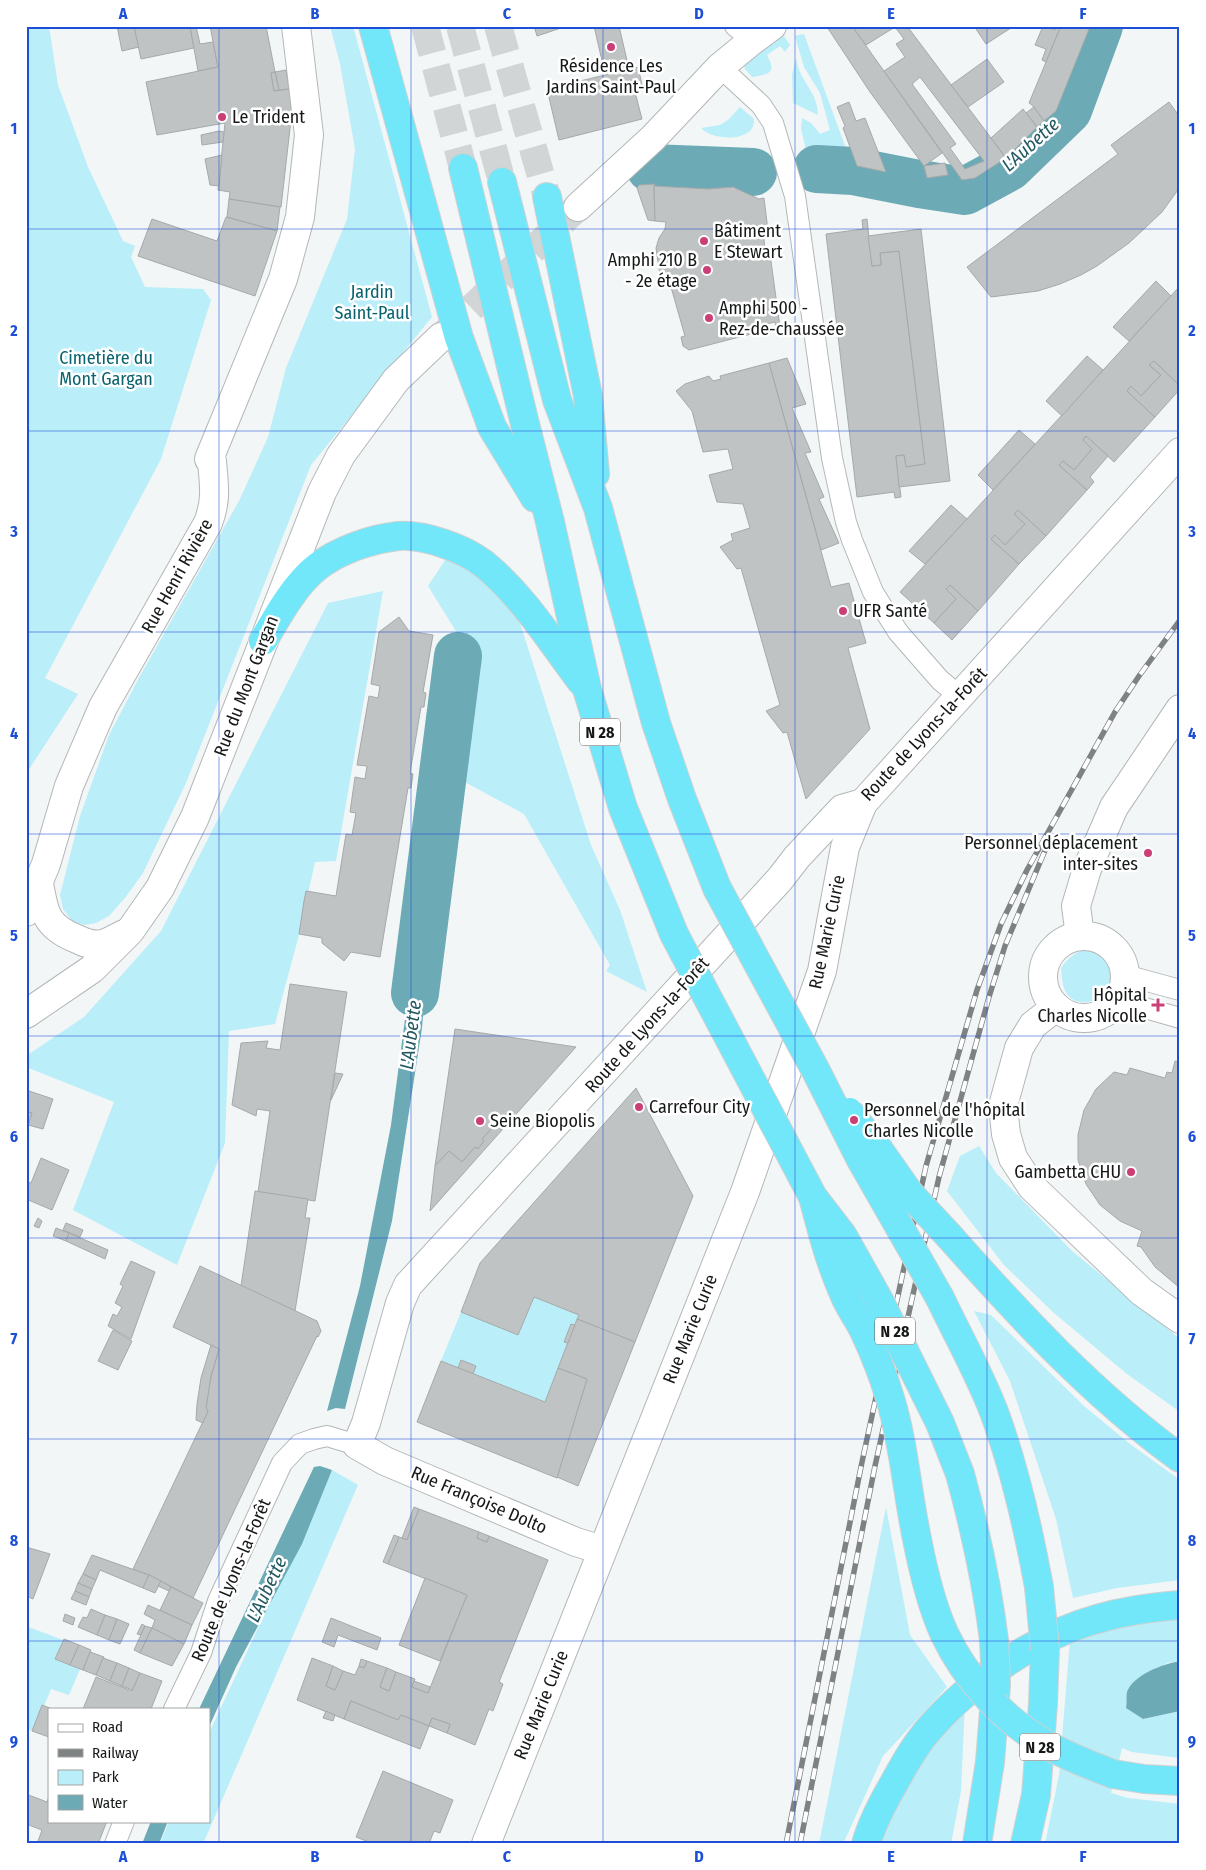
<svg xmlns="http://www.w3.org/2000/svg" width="1206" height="1870" font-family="'Fira Sans Condensed',sans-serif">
<rect width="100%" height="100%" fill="#f2f6f7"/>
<g fill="#baeef8">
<polygon points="26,26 49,26 58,85 88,167 123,241 135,246 131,257 145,287 203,289 211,300 161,459 45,678 78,694 26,774"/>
<polygon points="330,26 353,26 432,317 311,465 186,783 143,873 125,898 109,916 96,923 85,925 73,922 63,909 60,895 80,816 109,735 140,676 239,501 268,437 286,368 347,219 355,149 340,64"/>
<polygon points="804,34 852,165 809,162 801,129 802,118 811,123 820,134 830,130 820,93 804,67 795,36"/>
<path d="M784,36L790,45L785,52L780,46L767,55C777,74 769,74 752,77L745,69L743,63L772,42Z"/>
<path d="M796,58C800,84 817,89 818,115L793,103L792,75Z"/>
<path d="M740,107L754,119C756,143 712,141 701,128L720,125L728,120Z"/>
<polygon points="447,557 511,595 591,845 620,910 647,992 606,971 610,965 524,814 448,773 465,646 428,586"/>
<polygon points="383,591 336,861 315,862 299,935 275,1024 229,1031 225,1143 177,1265 73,1210 114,1102 26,1067 26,1056 84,1017 161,931 328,603"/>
<path d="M1089,949C1097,951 1103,956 1107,963C1123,990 1084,1016 1067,994C1062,987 1062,977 1061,968C1068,958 1077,950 1089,949Z"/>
<polygon points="979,1146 996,1173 1072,1251 1180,1339 1180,1412 1127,1374 1054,1313 1004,1265 947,1191 960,1156"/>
<polygon points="534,1297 579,1315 565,1342 568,1343 545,1402 441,1361 461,1312 518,1334"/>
<polygon points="974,1311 991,1315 1084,1406 1130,1444 1180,1480 1180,1580 1117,1588 1073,1598 1056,1519 1010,1381"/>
<polygon points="332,1470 358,1485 203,1844 160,1844 169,1821 209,1821 209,1733"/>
<polygon points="886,1507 910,1635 947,1687 883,1756 843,1844 819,1844"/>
<polygon points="1180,1618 1180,1661 1167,1663 1127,1692 1126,1708 1143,1719 1180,1711 1180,1758 1132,1752 1122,1748 1111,1793 1128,1798 1180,1804 1180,1844 1045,1844 1059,1775 1070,1640 1122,1626"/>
<polygon points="26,1626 63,1640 55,1659 80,1669 69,1695 51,1689 44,1706 42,1705 32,1731 26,1728"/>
<polygon points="965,1702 961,1791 951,1844 879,1844 888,1820 912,1774"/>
</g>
<g fill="#6caab5">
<polygon points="417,928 430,930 422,1028 392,1221 345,1409 336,1408 327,1411 360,1286 391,1125"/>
<polygon points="320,1466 332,1470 302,1544 236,1667 209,1727 209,1709 199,1709 313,1469 314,1467"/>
<path d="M1180,1661V1711L1143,1719L1126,1708C1127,1704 1126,1697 1127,1692C1133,1675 1163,1664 1180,1661Z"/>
<polygon points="151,1821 168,1821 159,1844 142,1844"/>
</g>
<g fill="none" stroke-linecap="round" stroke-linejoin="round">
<g stroke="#6caab5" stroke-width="48">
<polyline points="650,168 753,172"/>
<polyline points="817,169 853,171 919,184 965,191 1009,167 1068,110 1099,26"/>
<polyline points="415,993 458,656"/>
</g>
</g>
<g fill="#bfc3c3" stroke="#a5a9aa" fill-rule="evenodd">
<polygon points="117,26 134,26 139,47 122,51"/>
<polygon points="134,26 190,26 194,48 141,59"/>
<polygon points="190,26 196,26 200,44 213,42 218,67 198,71"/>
<polygon points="210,26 266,26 275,72 271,73 274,91 289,89 292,111 281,207 229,199 230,192 218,190 225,123 157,135 146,82 218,67"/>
<polygon points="534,26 567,26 537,36"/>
<polygon points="594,26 619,26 629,69 605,74"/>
<polygon points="828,26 852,26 942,153 924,166 870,92 827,27"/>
<path d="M852,26H907L1006,158L975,178L962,180L884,71L905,57L896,44L904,39L895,27L866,45ZM920,77L984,161L965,169L950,148L956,144L912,84Z"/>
<polygon points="974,26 1014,26 986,44"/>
<polygon points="1043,26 1055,30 1056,26 1061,26 1046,62 1042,60 1046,49 1035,45"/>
<polygon points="1061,26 1082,26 1089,29 1056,111 1044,121 1032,105 1029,103"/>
<polygon points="987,59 1004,82 968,107 951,85"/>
<polygon points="638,67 643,89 635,92 642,119 559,140 547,89"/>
<polygon points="286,70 289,89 279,90 275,72"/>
<polygon points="275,72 279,90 274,91 271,73"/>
<polygon points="849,102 856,121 865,118 886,172 857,166 843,128 845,126 837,107"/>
<polygon points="1169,102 1177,113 1180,110 1180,187 1162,212 1129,243 1097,266 1081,275 1060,284 1038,291 991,297 967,267 1118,154 1111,145"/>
<polygon points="1034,107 1044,121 1037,127 1026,113"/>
<polygon points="1023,109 1037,127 1006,158 991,138"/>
<polygon points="219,131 224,132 223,142 202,145 201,135"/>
<polygon points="222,155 219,186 210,185 205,159"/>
<polygon points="945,163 948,175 927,178 924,166"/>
<polygon points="655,184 654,186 655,221 648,220 637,188 639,185"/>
<polygon points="654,186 708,189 733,187 759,199 764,198 768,231 763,232 766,255 770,254 780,327 776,328 775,322 757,326 759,332 689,350 683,346 681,337 685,336 669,280 661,282 656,248 659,238 665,229 666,222 655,221"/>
<polygon points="229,199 280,207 277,231 227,217"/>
<polygon points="226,217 277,231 255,296 138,256 152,219 217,241"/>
<polygon points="867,219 872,266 881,265 880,253 899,251 925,464 906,467 904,455 896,456 901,497 895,498 894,492 857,497 826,234 863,229 862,220"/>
<polygon points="921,229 950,481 899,487 896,456 904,455 906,467 925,464 899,251 880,253 881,265 872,266 868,236"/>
<polygon points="1156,281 1171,296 1129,341 1113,327"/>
<polygon points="1180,286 1180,386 1154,361 1149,365 1161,375 1141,396 1131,386 1127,391 1155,417 1114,462 1086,436 1083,440 1092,449 1074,470 1063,461 1059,465 1087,490 1046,536 1018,510 1014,514 1025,524 1005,545 995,535 991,539 1019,564 978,611 950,585 946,589 956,599 934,623 900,592"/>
<polygon points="1087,356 1103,370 1062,416 1046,401"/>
<polygon points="787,358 806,404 792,408 811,452 805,453 824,497 819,499 839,543 821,550 769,363"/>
<polygon points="1154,361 1180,386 1180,389 1155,417 1127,391 1131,386 1141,396 1161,375 1149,365"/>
<polygon points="769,363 831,587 849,583 866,643 848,648 870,729 806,799 787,732 783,733 766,711 780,705 741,568 737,569 720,547 733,540 731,534 750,528 743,504 717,502 709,475 733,469 728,449 703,452 692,411 676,391 685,384 709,376 713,381 721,379 720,376"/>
<polygon points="1019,430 1035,444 993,490 978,475"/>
<polygon points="1086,436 1108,456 1090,477 1094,482 1087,490 1059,465 1063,461 1074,470 1092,449 1083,440"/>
<polygon points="951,505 967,519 925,564 909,551"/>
<polygon points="1018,510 1046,536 1019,564 991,539 995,535 1005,545 1025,524 1014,514"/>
<polygon points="950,585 978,611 952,640 934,623 956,599 946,589"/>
<polygon points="399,617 409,631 433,635 423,692 426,693 424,707 421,707 410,773 413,774 411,788 408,788 380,957 351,952 344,961 322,943 322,938 299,934 304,901 306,891 336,896 346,834 352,835 356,813 350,812 355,777 365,779 367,766 357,765 369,696 378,698 380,686 371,684 379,632"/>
<polygon points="290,984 347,992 315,1201 258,1192 270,1111 257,1109 256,1116 232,1105 241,1043 268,1041 266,1048 280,1050"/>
<polygon points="455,1029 576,1047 502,1130 495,1125 482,1139 484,1141 478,1149 475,1147 462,1162 449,1151 435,1166"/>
<polygon points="1175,1061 1180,1062 1180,1288 1155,1267 1141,1247 1137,1246 1142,1231 1120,1221 1100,1205 1086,1184 1078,1160 1078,1135 1084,1110 1096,1089 1114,1072 1127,1075 1130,1068 1165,1078 1167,1072 1172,1073"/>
<polygon points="335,1073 343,1074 331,1100"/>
<polygon points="636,1088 693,1196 635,1342 577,1319 579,1315 534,1297 518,1335 461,1312 480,1263"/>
<polygon points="26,1090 53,1099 43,1129 28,1125 32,1113 26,1112"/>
<polygon points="26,1112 32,1113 28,1125 26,1124"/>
<polygon points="495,1125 502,1130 430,1211 435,1166 449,1151 462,1162 475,1147 478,1149 484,1141 482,1139"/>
<polygon points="41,1158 69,1170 52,1210 26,1199 26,1182 31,1183"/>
<polygon points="255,1191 308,1199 305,1218 310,1218 295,1311 241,1286"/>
<polygon points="38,1218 42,1221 39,1228 34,1226"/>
<polygon points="66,1223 83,1230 80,1237 63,1230"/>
<polygon points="56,1228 69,1233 66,1241 53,1236"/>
<polygon points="69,1233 108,1250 105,1259 66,1241"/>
<polygon points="131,1261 155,1272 131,1339 108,1326 113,1314 117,1316 122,1307 115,1303 123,1286 120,1284"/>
<polygon points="200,1266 317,1321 321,1331 318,1337 317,1336 193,1598 149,1575 133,1569 208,1411 206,1408 209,1384 219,1349 173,1327"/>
<polygon points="577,1319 635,1342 578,1486 557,1477 587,1379 558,1368"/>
<polygon points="571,1324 575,1325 568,1343 564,1342"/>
<polygon points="113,1330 132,1341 118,1370 98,1361"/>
<polygon points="211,1345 219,1349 211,1376 206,1408 208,1411 203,1423 196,1420 197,1404 201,1378"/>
<polygon points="461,1360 476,1366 473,1374 458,1368"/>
<polygon points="441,1361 545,1402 558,1368 587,1379 557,1478 417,1422"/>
<polygon points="414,1507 419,1509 407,1540 402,1538"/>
<polygon points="419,1509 479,1532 477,1538 487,1542 489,1536 548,1560 499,1682 503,1684 493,1711 489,1709 475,1745 447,1733 450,1724 432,1718 429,1726 401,1715 398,1720 351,1701 344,1719 297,1700 312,1658 333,1666 326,1686 335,1690 343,1671 355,1675 359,1666 364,1668 367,1661 387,1668 380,1687 389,1691 396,1672 415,1679 412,1687 428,1693 467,1595 388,1564 399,1537 407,1540"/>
<polygon points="479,1532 489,1536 487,1542 477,1538"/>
<polygon points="394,1535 399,1537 388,1564 383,1562"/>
<polygon points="26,1547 50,1554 33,1599 26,1596"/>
<polygon points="92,1555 149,1575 143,1588 100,1570 96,1580 83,1574"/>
<polygon points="83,1574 96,1580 92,1589 78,1583"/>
<polygon points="149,1575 161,1581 155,1593 143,1588"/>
<polygon points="425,1578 467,1595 440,1661 399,1645"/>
<polygon points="161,1581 171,1587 169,1591 158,1586"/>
<polygon points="78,1583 92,1589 89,1597 75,1591"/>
<polygon points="171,1587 203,1603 192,1625 160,1610"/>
<polygon points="75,1591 89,1597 86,1605 71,1599"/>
<polygon points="148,1605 192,1625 184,1644 152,1628 155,1620 144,1614"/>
<polygon points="91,1609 105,1615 97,1635 78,1627 83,1617 87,1618"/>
<polygon points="65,1614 75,1618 73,1625 63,1621"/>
<polygon points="105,1615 117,1619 109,1640 97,1635"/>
<polygon points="331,1618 381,1638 377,1650 338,1635 334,1647 322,1642"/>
<polygon points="117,1619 129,1624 120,1644 109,1640"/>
<polygon points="142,1624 145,1626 141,1635 137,1634"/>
<polygon points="145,1626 152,1628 140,1653 134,1650"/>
<polygon points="152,1628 184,1644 172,1666 140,1653"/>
<polygon points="64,1639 79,1645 70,1665 55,1659"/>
<polygon points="79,1645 91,1650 83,1670 70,1665"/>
<polygon points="90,1652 104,1657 96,1675 83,1670"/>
<polygon points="103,1658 117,1663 110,1681 96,1675"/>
<polygon points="361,1659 367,1661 364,1668 359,1666"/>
<polygon points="117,1663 129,1668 122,1686 110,1681"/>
<polygon points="333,1666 343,1671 335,1690 326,1686"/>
<polygon points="129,1668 140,1673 133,1690 122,1686"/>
<polygon points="387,1668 396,1672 389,1691 380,1687"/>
<polygon points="140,1673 162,1681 151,1709 83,1709 96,1677 132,1691"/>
<polygon points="414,1681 430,1687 428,1693 412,1687"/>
<polygon points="351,1701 398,1720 401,1715 429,1726 420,1749 344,1719"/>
<polygon points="42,1705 52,1709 49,1709 49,1737 32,1731"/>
<polygon points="326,1711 335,1715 333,1721 323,1718"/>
<polygon points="432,1718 450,1724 447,1733 429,1726"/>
<polygon points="383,1771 453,1800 440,1833 434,1831 430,1841 437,1844 374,1844 356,1837"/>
<polygon points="26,1794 47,1802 49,1797 49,1821 107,1821 98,1844 37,1844 42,1830 26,1824"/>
</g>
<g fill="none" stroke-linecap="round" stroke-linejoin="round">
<polyline stroke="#d1d5d6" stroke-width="28" stroke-dasharray="28 14" stroke-linecap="butt" points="441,337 578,207"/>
<g stroke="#d1d5d6" stroke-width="28" stroke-dasharray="28 14" stroke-linecap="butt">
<polyline points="425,26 463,168"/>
<polyline points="460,26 502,182"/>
<polyline points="498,26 547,197"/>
</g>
<g stroke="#b3b7b8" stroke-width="22">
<g id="street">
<polyline points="735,26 753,40"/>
<polyline points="720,67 761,105 773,123 795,196 832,458 846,522 852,540 873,592 898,632 940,680 959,696"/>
<polyline points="1125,975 1180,990"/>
<polyline points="1117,1000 1180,1018"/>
<polyline points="174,1709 201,1653 218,1601 282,1463 300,1444 314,1439 327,1436 357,1445"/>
<polyline points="115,1844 124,1821"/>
</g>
</g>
<g stroke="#b3b7b8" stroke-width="30">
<g id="secondary">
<polyline points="578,207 653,138 720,67 753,40 772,26"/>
<path d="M39,883C44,913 46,927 77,939C85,943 94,946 103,944C110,942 117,937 124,934"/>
<path d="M26,912L46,864L69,786L103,707L208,523C217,499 214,486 212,461L209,459L283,279L300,217L309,135L296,26"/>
<polyline points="1080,936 1076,906 1087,869 1114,807 1180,709"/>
<circle cx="1084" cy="977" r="41"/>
<polyline points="1056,1007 1033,1025 1019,1048 1003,1106 1006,1134 1013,1158 1032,1187 1142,1292 1180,1319"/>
<polyline points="26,1014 92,969 130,931 160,888 195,817 322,492 341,455 396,380 441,337"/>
<polyline points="602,1550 576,1542 385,1461 357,1445 366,1423 400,1303 408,1285 780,879 797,857 842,809 863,803 1180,452"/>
<polyline points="486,1844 745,1192 822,971 845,847 863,803"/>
</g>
</g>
<g stroke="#d0d1d1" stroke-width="30">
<g id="highway">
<polyline points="373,26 459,338 492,427 535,498"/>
<polyline points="463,168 524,420 550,522 587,689 623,808 674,934"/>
<polyline points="502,182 557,400 598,508 656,723 682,799 717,888"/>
<polyline points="547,197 588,396 595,474"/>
<path d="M263,641C277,617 295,584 317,567C339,550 371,539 398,536C424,534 463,548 484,564C524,597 550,640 581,681"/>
<path d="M950,1237C1020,1316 1094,1396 1180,1458"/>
<path d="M940,1298C958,1336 979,1373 994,1412C1015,1469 1028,1527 1039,1587"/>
<path d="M960,1474C975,1529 987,1584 994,1640"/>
<polyline points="1113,1774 1144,1779 1180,1781"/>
<path d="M866,1844C872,1823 882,1804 893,1785C904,1765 915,1745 930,1728C970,1682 1038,1635 1097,1619C1124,1611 1152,1607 1180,1605"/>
<polyline points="977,1844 990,1762 996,1685"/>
<polyline points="1025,1844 1036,1795 1043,1704 1045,1649"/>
</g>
</g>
<use href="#street" stroke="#fff" stroke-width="20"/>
<use href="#secondary" stroke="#fff" stroke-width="28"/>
<use href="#highway" stroke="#72e7fa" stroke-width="28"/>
<g stroke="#7f8282" stroke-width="5.5">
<g id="rail">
<polyline points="786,1844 862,1462 926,1166 977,990 1001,924 1027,870 1115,712 1139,676 1180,620"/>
<polyline points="800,1844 875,1466 939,1177 989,997 1005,946 1046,848"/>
</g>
</g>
<use href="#rail" stroke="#fff" stroke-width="4" stroke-dasharray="11" stroke-linecap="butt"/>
<g stroke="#d0d1d1" stroke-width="30" stroke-linecap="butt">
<g id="highway-bridge">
<polyline points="717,888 816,1071 860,1158 940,1298"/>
<polyline points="674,934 813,1197 843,1236 880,1302 940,1423 960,1474"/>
<polyline points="849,1112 877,1147 910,1194 950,1237"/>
<path d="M813,1197C822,1231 830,1263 844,1294C849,1307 858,1318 864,1331C874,1352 883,1375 890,1398C904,1444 907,1492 917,1539C923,1570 931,1604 944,1633C966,1680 1005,1722 1051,1747C1071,1758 1092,1766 1113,1774"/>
<polyline points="1039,1587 1045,1649"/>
<polyline points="994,1640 996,1683"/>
</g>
</g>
<use href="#highway-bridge" stroke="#72e7fa" stroke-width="28"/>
</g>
<path fill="none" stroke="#1d4ed8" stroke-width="1" stroke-opacity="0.55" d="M219,26V1844M411,26V1844M603,26V1844M795,26V1844M987,26V1844M26,229H1180M26,431H1180M26,632H1180M26,834H1180M26,1036H1180M26,1238H1180M26,1439H1180M26,1641H1180"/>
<g fill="#c93f76" stroke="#fff" stroke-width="2">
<circle cx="611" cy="47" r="5"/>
<circle cx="222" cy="117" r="5"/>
<circle cx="704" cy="241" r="5"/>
<circle cx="707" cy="270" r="5"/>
<circle cx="709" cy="318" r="5"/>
<circle cx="843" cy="611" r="5"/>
<circle cx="1148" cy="853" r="5"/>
<path d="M1155.5 997.5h5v5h5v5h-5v5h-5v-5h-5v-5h5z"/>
<circle cx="639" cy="1107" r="5"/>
<circle cx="854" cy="1120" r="5"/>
<circle cx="480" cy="1121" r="5"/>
<circle cx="1131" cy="1172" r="5"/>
</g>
<g text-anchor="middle" stroke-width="5" stroke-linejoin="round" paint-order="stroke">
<g fill="#fff" stroke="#5c5d5d" stroke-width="1">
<rect x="580" y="718.5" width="40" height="27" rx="4"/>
<rect x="875" y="1317.5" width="40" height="27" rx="4"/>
<rect x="1020" y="1733.5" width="40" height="27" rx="4"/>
</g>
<g font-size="16" font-weight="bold" fill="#161818">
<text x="600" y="738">N 28</text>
<text x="895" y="1337">N 28</text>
<text x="1040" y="1753">N 28</text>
</g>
<g font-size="18" fill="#161818" stroke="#fff" text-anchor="start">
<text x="611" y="72" text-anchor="middle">Résidence Les<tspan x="611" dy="21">Jardins Saint-Paul</tspan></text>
<text x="232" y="123">Le Trident</text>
<text x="714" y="237">Bâtiment<tspan x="714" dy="21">E Stewart</tspan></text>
<text x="697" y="266" text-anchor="end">Amphi 210 B<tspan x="697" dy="21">- 2e étage</tspan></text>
<text x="719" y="314">Amphi 500 -<tspan x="719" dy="21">Rez-de-chaussée</tspan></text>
<text x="853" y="617">UFR Santé</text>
<text x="1138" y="849" text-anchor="end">Personnel déplacement<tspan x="1138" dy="21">inter-sites</tspan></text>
<text x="1147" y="1001" text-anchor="end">Hôpital<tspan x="1147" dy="21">Charles Nicolle</tspan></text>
<text x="649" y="1113">Carrefour City</text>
<text x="864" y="1116">Personnel de l'hôpital<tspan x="864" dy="21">Charles Nicolle</tspan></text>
<text x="490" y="1127">Seine Biopolis</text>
<text x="1121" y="1178" text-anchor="end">Gambetta CHU</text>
</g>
<g font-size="18" fill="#09636f" stroke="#fff">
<text x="372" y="298">Jardin<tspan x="372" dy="21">Saint-Paul</tspan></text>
<text x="106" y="364">Cimetière du<tspan x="106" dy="21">Mont Gargan</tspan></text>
</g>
<g font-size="18" fill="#161818" stroke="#fff">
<text transform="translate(177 576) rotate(-61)" y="6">Rue Henri Rivière</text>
<text transform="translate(246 686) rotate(-69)" y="6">Rue du Mont Gargan</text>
<text transform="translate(924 734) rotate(-47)" y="6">Route de Lyons-la-Forêt</text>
<text transform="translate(827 932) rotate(-78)" y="6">Rue Marie Curie</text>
<text transform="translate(647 1025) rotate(-48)" y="6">Route de Lyons-la-Forêt</text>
<text transform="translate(690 1329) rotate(-68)" y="6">Rue Marie Curie</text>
<text transform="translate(479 1500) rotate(23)" y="6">Rue Françoise Dolto</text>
<text transform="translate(231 1580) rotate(-67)" y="6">Route de Lyons-la-Forêt</text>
<text transform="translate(541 1705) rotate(-68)" y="6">Rue Marie Curie</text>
</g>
<g font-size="19" font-style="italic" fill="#235962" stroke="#fff">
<text transform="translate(1030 144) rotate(-42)" y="7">L'Aubette</text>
<text transform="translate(410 1035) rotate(-83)" y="7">L'Aubette</text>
<text transform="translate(266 1589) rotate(-65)" y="7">L'Aubette</text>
</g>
</g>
<rect width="1206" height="1870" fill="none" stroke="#ffffff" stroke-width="55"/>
<rect x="48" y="1708" width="162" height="115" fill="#ffffff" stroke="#a2a3a3"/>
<rect x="58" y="1724" width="25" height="8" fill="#ffffff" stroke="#a2a3a3"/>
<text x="92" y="1732" font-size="15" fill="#161818">Road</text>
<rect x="58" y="1749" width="25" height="8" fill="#7f8282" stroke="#a2a3a3"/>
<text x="92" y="1758" font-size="15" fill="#161818">Railway</text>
<rect x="58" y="1770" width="25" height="15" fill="#baeef8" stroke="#a2a3a3"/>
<text x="92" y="1782" font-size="15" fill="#161818">Park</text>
<rect x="58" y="1795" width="25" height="15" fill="#6caab5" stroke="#a2a3a3"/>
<text x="92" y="1808" font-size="15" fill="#161818">Water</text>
<rect x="28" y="28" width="1150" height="1814" fill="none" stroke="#1d4ed8" stroke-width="2"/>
<g font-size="16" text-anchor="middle" font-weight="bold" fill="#1d4ed8">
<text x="123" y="19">A</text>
<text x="315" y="19">B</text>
<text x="507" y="19">C</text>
<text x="699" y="19">D</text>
<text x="891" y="19">E</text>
<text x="1083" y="19">F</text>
<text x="14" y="134">1</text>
<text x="1192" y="134">1</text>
<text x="14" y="336">2</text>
<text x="1192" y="336">2</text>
<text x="14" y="537">3</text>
<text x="1192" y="537">3</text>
<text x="14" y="739">4</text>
<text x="1192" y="739">4</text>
<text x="14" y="941">5</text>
<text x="1192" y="941">5</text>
<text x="14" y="1142">6</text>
<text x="1192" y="1142">6</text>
<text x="14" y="1344">7</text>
<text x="1192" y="1344">7</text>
<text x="14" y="1546">8</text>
<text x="1192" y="1546">8</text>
<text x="14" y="1747">9</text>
<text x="1192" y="1747">9</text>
<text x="123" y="1862">A</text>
<text x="315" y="1862">B</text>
<text x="507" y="1862">C</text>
<text x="699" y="1862">D</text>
<text x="891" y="1862">E</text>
<text x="1083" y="1862">F</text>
</g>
</svg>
